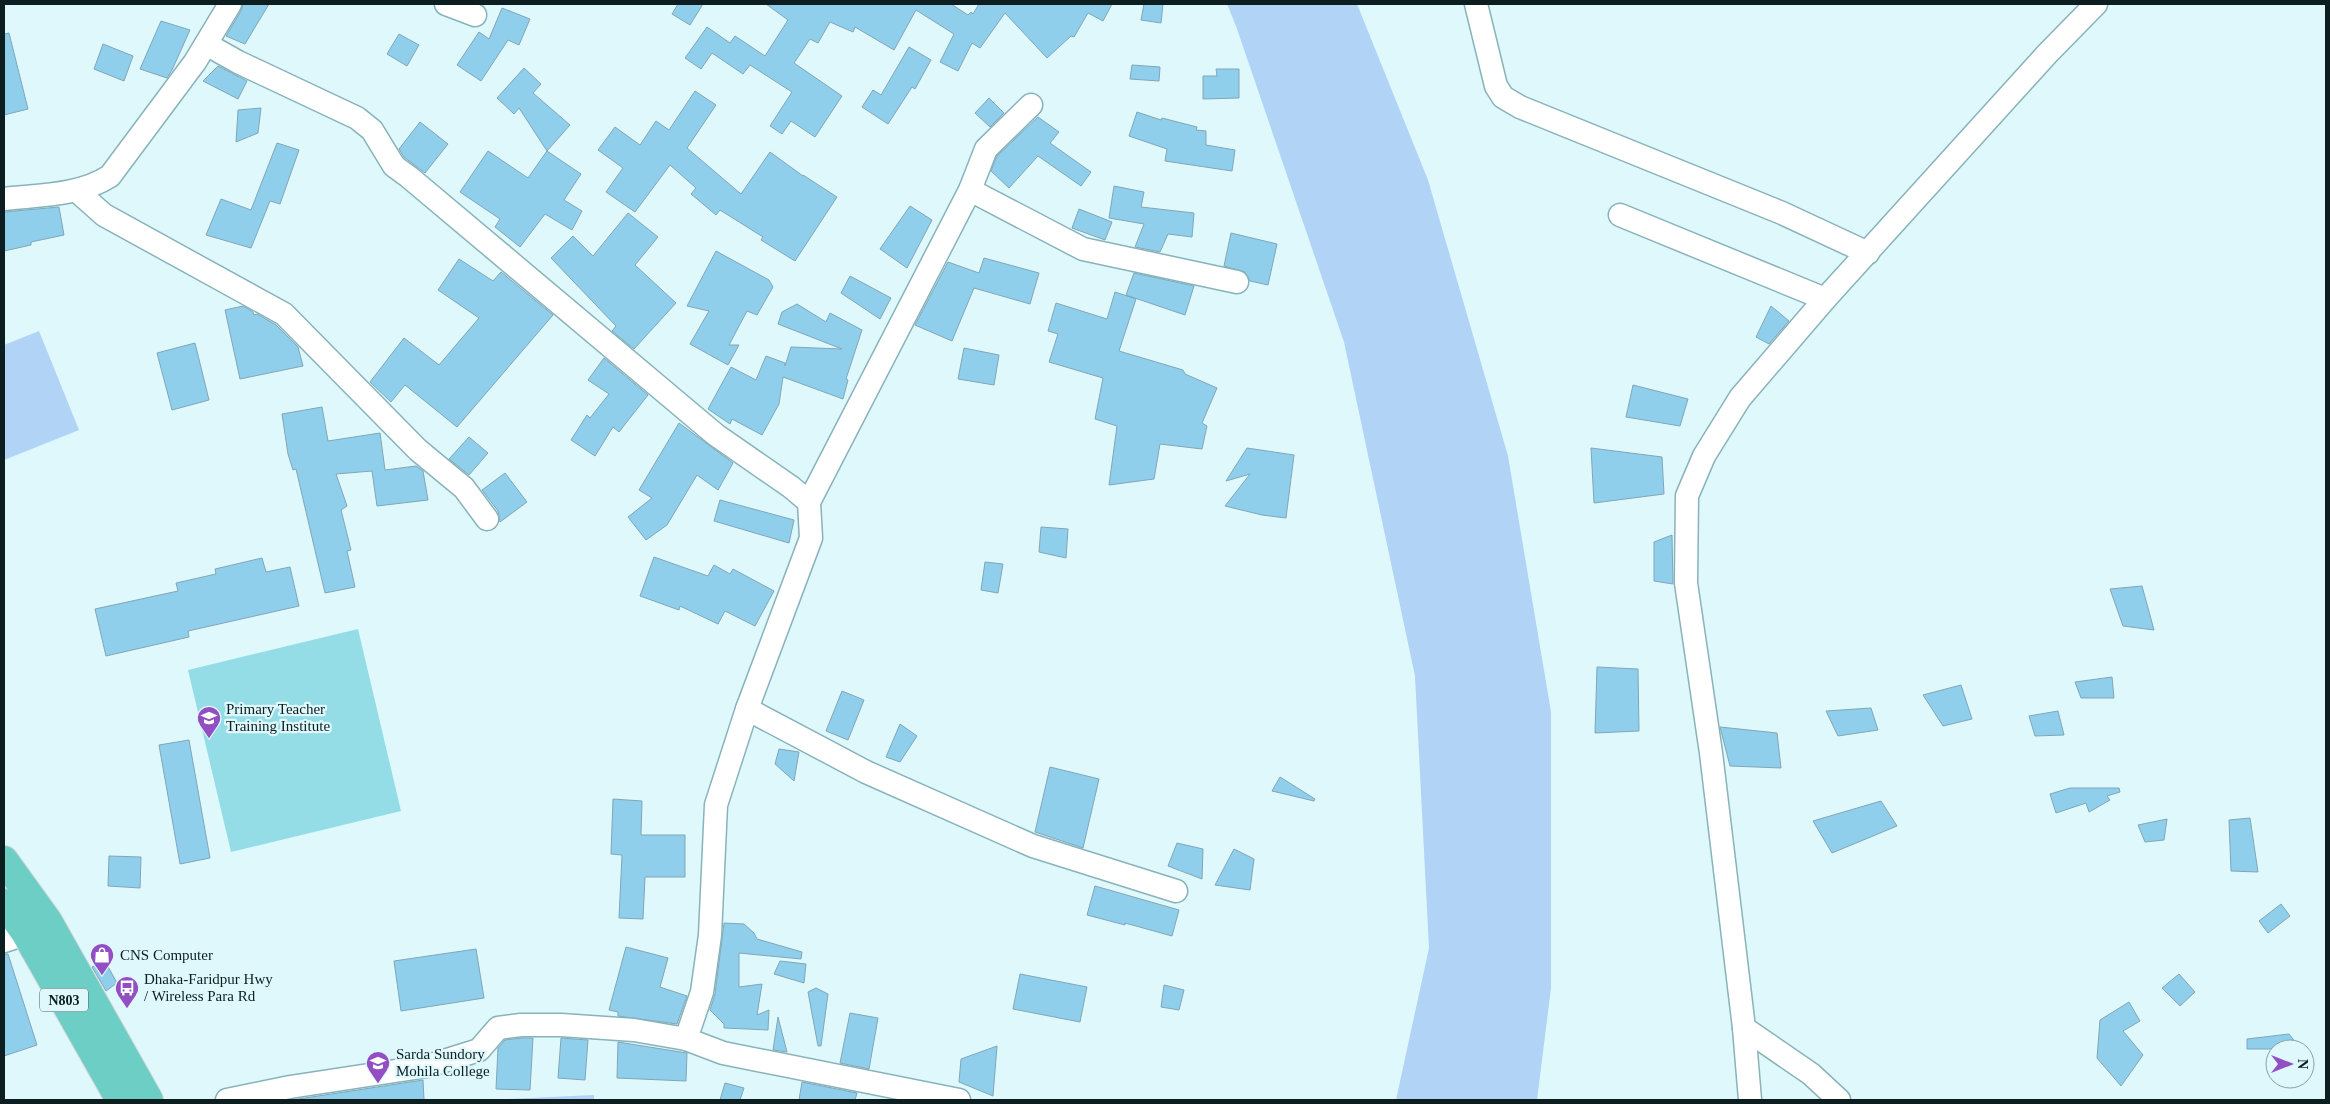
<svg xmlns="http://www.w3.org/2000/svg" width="2330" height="1104" font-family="Georgia,serif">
<rect width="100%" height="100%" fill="#def8fc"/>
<polygon fill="#94dde7" points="358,629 401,811 231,852 188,670"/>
<g fill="#b0d3f6">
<polygon points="1227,4 1357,4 1428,180 1508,456 1551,712 1551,988 1537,1100 1396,1100 1429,948 1415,676 1344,342 1236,26"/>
<polygon points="39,331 79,430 4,460 4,345"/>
<polygon points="594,1095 594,1100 487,1100"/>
</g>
<g fill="#8fcfec" stroke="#81a6b7">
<polygon points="243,4 269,4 245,44 226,36 241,11"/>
<polygon points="678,4 703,4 690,25 672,14"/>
<polygon points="766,4 951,4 968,15 971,12 973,14 979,4 1112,4 1103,21 1088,13 1074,37 1071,36 1047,58 1005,13 980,48 972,43 958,71 940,62 954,34 916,10 894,50 855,27 853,32 830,22 818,43 810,39 794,63 842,96 815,137 791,121 782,134 770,126 792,92 750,65 743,74 712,53 701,69 685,58 707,27 730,43 735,36 765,56 788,20"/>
<polygon points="1144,4 1163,4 1161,23 1141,20"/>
<polygon points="502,8 530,19 519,45 508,40 481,81 457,65 479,32 489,39"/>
<polygon points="161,21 190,30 172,70 167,78 140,69"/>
<polygon points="9,33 28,109 4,115 4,34"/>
<polygon points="399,34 419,45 407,66 387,54"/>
<polygon points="103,44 133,56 124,81 94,69"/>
<polygon points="909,47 931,60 915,89 912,87 888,124 862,107 873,90 881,95"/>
<polygon points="1132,65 1160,67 1159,81 1130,79"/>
<polygon points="218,66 247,81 238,99 203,81"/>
<polygon points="524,68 541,84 533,93 570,125 547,151 519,108 514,114 497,98"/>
<polygon points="1216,69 1239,69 1239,98 1203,99 1203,76 1217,76"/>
<polygon points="695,91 716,105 687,148 741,194 770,152 803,176 803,175 837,197 795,261 761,240 763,237 720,210 716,215 691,194 696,188 670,165 635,212 606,192 623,168 598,150 615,127 640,145 656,121 669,130"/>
<polygon points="989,98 1004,113 990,127 975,113"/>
<polygon points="261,108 258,133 236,142 238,110"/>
<polygon points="1137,112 1161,120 1162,118 1197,127 1196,130 1206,131 1206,145 1235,150 1232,171 1165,161 1167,149 1129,136"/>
<polygon points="1038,117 1059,132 1050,143 1091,172 1081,186 1038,156 1009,188 991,171 997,156"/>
<polygon points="420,122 448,144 425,173 404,157 399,149"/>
<polygon points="277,143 299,150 280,204 270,201 251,248 206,235 221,199 251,210"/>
<polygon points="488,151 528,178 547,151 581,174 564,200 582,211 572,230 545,214 520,247 495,227 500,219 460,192"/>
<polygon points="1114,186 1144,192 1141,207 1194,213 1192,237 1168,234 1160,252 1135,247 1144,224 1109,218"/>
<polygon points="910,206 932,220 907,268 880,249"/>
<polygon points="59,207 64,235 31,242 31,245 4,251 4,212"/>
<polygon points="1079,209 1112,222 1105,240 1072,228"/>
<polygon points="628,213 658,237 635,265 676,303 634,349 612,331 616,326 551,258 573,236 593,256"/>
<polygon points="1231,233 1277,244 1268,285 1250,281 1245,272 1224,266"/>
<polygon points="716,251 769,280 773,287 757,315 747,311 729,345 739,345 728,365 690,344 709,311 687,306"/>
<polygon points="984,258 1039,273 1030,304 974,288 952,341 915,325 948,262 979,273"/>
<polygon points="459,259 493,281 501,272 553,315 457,427 405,385 391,402 370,382 404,338 439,365 479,318 438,290"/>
<polygon points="1134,273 1194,286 1185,315 1126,295"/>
<polygon points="850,276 891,298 880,319 841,293"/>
<polygon points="1115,292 1136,299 1119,351 1183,370 1185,374 1217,388 1202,423 1207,426 1202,449 1160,444 1154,479 1109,485 1117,426 1095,419 1103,378 1049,362 1058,334 1048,331 1056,303 1107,319"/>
<polygon points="797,304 826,322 830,313 862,330 846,379 848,380 843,399 783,377 779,404 762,435 732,419 730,424 708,409 731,367 756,380 766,356 785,363 785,366 791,347 842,349 778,324 782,312"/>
<polygon points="243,306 253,312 254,315 257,314 276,325 298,347 303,366 240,379 225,310"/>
<polygon points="1771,306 1789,321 1769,344 1756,337"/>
<polygon points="195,343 209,400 172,410 157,353"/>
<polygon points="964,348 999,355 994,385 958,379"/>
<polygon points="604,358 648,395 619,432 613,427 595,456 571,440 587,415 590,418 609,394 588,380"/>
<polygon points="1633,385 1688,399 1680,426 1626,417"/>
<polygon points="322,407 328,441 380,433 385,470 416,466 423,471 428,500 377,506 372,471 336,474 347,506 341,510 351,550 347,551 355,587 325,593 296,469 293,470 288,454 282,414"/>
<polygon points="679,423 733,463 718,490 697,475 667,525 646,540 628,517 652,498 639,490"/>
<polygon points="469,437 488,453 469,475 449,459"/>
<polygon points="1247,448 1294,455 1286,518 1262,515 1225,506 1250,474 1226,481"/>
<polygon points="1591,448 1662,457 1664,494 1594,503"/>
<polygon points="505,473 527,502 500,522 498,511 482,490"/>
<polygon points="720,500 794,520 789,543 714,521"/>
<polygon points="1041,527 1068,529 1066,558 1039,552"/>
<polygon points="1672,535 1673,584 1654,581 1654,542"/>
<polygon points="654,557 708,576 714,565 730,574 733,569 774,591 755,626 725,611 718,624 680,606 679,610 640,596"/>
<polygon points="262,558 266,572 290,567 299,606 188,631 189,637 106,656 95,609 178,591 176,583 216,574 215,569"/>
<polygon points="985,562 1003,564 998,593 981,590"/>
<polygon points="2142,586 2154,630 2123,626 2110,589"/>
<polygon points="1597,667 1638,669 1639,731 1595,733"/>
<polygon points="2112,677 2114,698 2081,698 2075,682"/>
<polygon points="1961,685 1972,719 1943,726 1923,695"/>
<polygon points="842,691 864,700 848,740 826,731"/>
<polygon points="1871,708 1878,730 1838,736 1826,711"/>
<polygon points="2058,711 2064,735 2035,736 2029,716"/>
<polygon points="900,724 917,736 900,762 886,757"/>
<polygon points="1720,727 1777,733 1781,768 1730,766"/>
<polygon points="189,740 210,858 180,864 159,745"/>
<polygon points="779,749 799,752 794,781 775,764"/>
<polygon points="1050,767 1099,779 1083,848 1035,832"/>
<polygon points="1280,777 1315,799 1314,801 1272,791"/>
<polygon points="2070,788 2119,788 2120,792 2107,796 2110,800 2089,812 2086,803 2056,813 2050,794"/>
<polygon points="613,799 642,801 641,835 685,835 685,877 645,877 643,919 619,918 622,855 611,854"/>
<polygon points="1881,801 1897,826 1832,853 1813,821"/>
<polygon points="2250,818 2258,872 2231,871 2229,820"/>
<polygon points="2167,819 2164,840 2145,842 2138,825"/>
<polygon points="1177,843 1203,849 1202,879 1168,866"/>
<polygon points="1234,849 1254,859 1250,890 1215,885"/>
<polygon points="109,856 141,857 140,888 108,886"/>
<polygon points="1095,886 1179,910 1172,936 1125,923 1125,925 1087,915"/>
<polygon points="2281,904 2290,916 2268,933 2259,921"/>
<polygon points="724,923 744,924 754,933 757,939 802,952 801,959 739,953 739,987 762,984 757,1015 769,1010 768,1030 724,1028 724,1024 710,1010 715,994"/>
<polygon points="626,947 668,958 660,987 687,996 677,1024 618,1016 618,1012 609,1010"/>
<polygon points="476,949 484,998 401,1011 394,961"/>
<polygon points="4,954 8,954 37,1045 4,1056"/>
<polygon points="105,961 117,983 106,991 92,967"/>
<polygon points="780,961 806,964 804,983 774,974"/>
<polygon points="1020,974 1087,987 1080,1022 1013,1009"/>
<polygon points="2179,974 2195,992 2180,1006 2162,988"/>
<polygon points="1164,985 1184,990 1179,1010 1161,1007"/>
<polygon points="816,988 828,994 821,1046 818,1046 808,992"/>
<polygon points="2129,1002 2140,1021 2123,1031 2143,1055 2121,1086 2097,1058 2100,1020"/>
<polygon points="850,1013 878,1018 869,1069 840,1063"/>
<polygon points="778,1017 787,1052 773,1050"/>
<polygon points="2289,1034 2301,1049 2247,1049 2247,1039"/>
<polygon points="522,1038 533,1038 530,1090 496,1089 498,1048 505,1040"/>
<polygon points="561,1038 588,1040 585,1080 558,1078"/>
<polygon points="618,1042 687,1053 686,1081 617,1078"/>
<polygon points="997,1046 993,1096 959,1082 961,1059"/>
<polygon points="423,1080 424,1100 291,1100 292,1100"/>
<polygon points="802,1082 857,1093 855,1100 799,1100"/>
<polygon points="725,1083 744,1088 740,1100 720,1100"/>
</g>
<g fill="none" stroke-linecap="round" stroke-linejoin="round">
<g stroke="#88b3ba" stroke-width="25">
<g id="minor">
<polyline points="446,4 475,15"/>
<polyline points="1476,4 1496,86 1503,97 1520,107 1782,213 1868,253"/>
<polyline points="206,44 238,62 357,118 372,130 394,166 409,177 716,435 791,487 809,502 811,538 747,709 716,805 710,935 702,992 686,1039"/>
<polyline points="970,190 1083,249 1237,282"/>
<polyline points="77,191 104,215 284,314 418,450 464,488 487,519"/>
<path d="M4,199C39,195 79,196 110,176L195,62L230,4"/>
<polyline points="1620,215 1825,299"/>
<polyline points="809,502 970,190 986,149 1031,105"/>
<polyline points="747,709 866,772 1033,846 1176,891"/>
<polyline points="4,941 26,934 39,927"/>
<polyline points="1744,1028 1811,1074 1839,1100"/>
<polyline points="227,1100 290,1087 428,1066 479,1050 498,1028 521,1025 561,1025 634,1030 686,1039 723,1053 959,1100"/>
<polyline points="1750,1100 1744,1028 1711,753 1686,583 1687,496 1704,456 1740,398 1825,299 2047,54 2096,4"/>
</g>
</g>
<g stroke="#d3d6d7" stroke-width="30">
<g id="highway">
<polyline points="4,860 48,921 149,1100"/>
<polyline points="4,903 26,934 120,1100"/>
</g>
</g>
<use href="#minor" stroke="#fff" stroke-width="22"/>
<use href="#highway" stroke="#6dcec5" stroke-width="28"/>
</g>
<defs>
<g id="university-pin" transform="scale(1.25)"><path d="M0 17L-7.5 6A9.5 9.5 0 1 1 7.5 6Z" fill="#924ec2" stroke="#def8fc"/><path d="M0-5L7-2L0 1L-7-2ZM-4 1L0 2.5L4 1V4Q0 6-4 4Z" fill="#fff"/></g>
<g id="shop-pin" transform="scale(1.25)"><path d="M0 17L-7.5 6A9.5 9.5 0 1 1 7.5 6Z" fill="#924ec2" stroke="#def8fc"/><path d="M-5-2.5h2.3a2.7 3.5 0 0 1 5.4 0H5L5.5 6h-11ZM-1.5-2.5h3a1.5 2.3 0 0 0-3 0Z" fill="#fff"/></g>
<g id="bus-pin" transform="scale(1.25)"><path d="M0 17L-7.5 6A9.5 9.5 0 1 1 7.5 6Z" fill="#924ec2" stroke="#def8fc"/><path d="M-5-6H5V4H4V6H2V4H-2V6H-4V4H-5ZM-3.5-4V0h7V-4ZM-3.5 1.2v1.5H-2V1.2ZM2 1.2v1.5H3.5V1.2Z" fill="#fff"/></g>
<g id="school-pin" transform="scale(1.25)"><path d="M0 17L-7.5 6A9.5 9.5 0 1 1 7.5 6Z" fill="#924ec2" stroke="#def8fc"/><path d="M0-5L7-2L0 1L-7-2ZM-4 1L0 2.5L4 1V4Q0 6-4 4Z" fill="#fff"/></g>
</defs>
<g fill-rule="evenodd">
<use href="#university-pin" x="209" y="718"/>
<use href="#shop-pin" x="102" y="955"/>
<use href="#bus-pin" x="127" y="988"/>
<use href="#school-pin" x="378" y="1063"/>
</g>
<g text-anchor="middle" stroke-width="4.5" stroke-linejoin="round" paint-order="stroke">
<rect fill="#def8fc" stroke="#4c5f62" stroke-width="1" x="40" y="988.5" width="48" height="23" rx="4"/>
<g font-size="14" font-weight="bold" fill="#0d1e20">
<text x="64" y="1005">N803</text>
</g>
<g font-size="15" fill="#0d1e20" stroke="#def8fc" text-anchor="start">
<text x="226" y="714">Primary Teacher<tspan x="226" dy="17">Training Institute</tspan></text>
<text x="120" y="960">CNS Computer</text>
<text x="144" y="984">Dhaka-Faridpur Hwy<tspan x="144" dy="17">/ Wireless Para Rd</tspan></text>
<text x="396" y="1059">Sarda Sundory<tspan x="396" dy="17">Mohila College</tspan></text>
</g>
</g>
<rect width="2330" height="1104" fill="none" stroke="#0d1e20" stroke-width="10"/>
<g transform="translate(2290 1064) rotate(90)"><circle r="24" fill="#def8fc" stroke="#8aa1a4"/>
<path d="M0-4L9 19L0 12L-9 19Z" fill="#924ec2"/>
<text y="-8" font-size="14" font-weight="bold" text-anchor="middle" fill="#0d1e20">N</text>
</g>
</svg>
